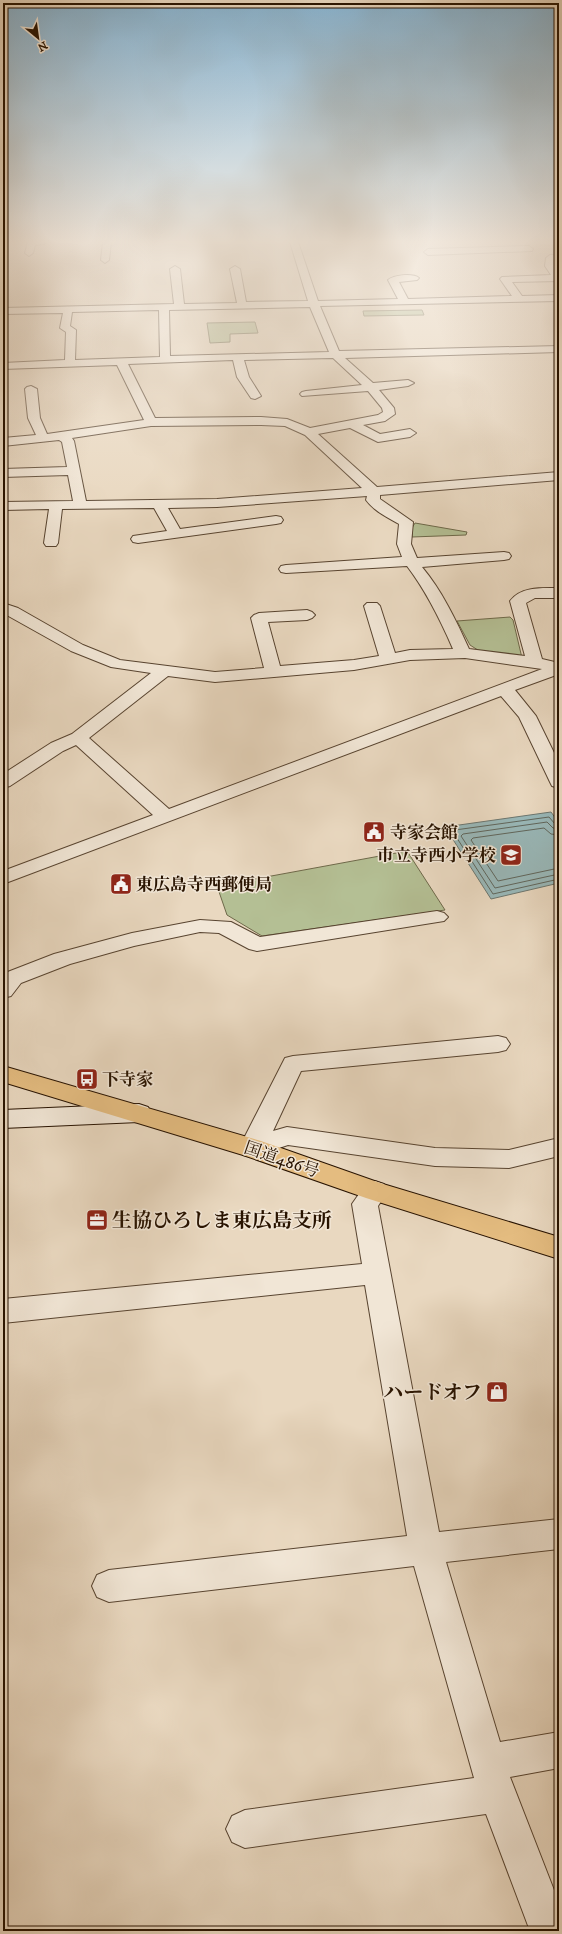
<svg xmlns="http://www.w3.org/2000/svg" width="562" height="1934" font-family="'IM FELL DW Pica','Noto Serif JP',serif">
<rect width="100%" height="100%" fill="#e9d8c0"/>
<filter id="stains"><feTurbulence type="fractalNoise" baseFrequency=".005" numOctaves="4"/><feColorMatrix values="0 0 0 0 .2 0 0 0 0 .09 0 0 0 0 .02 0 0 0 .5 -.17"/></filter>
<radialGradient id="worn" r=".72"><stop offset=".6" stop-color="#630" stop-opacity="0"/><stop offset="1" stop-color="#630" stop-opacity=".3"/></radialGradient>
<g fill="#b4bf94" stroke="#6e694a">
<polygon points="422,310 424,315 364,316 363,311"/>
<polygon points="255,322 258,333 230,334 230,342 210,343 207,323"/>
<polygon points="415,523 467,532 466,535 412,537 412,528"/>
<polygon points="510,617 513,620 522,658 484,654 470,645 457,621"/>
<polygon points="407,851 445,910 262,936 227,915 217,886"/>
</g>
<polygon fill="#99b8b9" stroke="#6c766f" points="551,812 559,823 559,883 491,899 445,827"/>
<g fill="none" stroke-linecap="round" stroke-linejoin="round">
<g stroke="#60665c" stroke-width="1">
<polyline points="559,824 555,824 549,817 455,830 453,832 493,894 559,879"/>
<polyline points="559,829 553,828 547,822 463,834 461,836 495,888 559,874"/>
<polyline points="559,835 551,834 544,828 473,838 471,840 498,881 559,868"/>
</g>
<g stroke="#584430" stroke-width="2">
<g id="street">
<polygon points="28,242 45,242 44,244 35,245 33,253 29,256 25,253"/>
<polygon points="103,242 111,242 109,260 105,263 101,260"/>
<path d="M290,242H298L318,301L398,299L388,280C394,275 413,273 419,278L417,280L399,282L408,299L512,296L500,279L502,277L551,275L545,266L546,258L550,255H559V261H554V266L559,273V281L512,282L522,296L559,295V301L320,306L339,351L559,346V352L345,358L373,383L408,380L414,383L408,386L379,390L394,408L395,414L385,421L363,425L380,434L410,429L416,433L410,437L378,442L350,428L318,434L377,487L559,472V480L380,495V499L413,522L411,544L417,558L504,552L509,553L511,556L509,559L504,560L422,567C442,591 456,620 469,649L525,656L510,601C521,586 543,588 559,588V598H535L526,603L542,659L559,663V674L515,690L536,716L559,763V788L552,786L550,782L519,717L501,696L3,884V871L153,815L76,745L63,751L10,786L3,788V774L51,743L72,734L151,673L111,667L71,651L3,613V603L18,608L83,645L120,660L215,672L264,668L251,618L254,615L259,613L307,610L312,612L315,615L312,618L307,620L268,622L280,666L354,660L379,656L364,606L367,603H377L380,606L395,653L410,650L453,649C440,619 426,591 407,566L286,573L281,572L279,569L281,566L286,565L402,557L397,544L399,524C387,517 374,511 366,500L367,496L217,507L168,508L180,529L276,516L281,517L283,520L281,523L276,524L138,543L133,542L131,539L133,536L167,531L154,508L62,509L58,543L56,546H46L44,543L49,509L3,510V502L73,501L68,475L3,477V469L67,467L62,442L59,440L3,446V438L36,435L28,418L25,389L27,387L31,386L37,389L40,418L47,434L144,420L117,365L3,369V363L65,360L66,332L60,328L63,313L3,314V308L174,304L170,269L175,266L180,269L184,304L237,303L230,269L235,266L240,269L246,302L308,301ZM310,307L329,352L170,356L169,310ZM159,310L160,357L75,360L76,330L70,326L72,312ZM333,358L362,385L306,391L302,392L300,394L302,396L368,391L382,408L383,412L378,415L310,428L287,419L261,417L155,418L128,364L233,360L237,377L251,398L255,399L261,396L249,377L244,360ZM261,425L285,426L305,435L362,488L217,499L86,501L74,441L72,438L151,426ZM465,658L542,669L169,809L89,738L168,676L215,682L354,670L410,660Z"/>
<polygon points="529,246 533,249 532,251 428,255 424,252 428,249"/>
<polygon points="437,911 444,913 448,917 444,921 257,951 249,949 219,933 200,932 134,946 70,964 21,983 11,996 3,998 3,976 5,973 54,954 132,933 200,920 231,922 260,937"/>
<polygon points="498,1036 506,1038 510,1044 506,1050 498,1052 301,1071 273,1131 287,1127 435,1148 509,1150 559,1138 559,1156 509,1168 435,1166 288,1145 252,1157 243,1155 239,1148 285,1058 293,1056"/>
<polygon points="375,1181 384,1184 388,1191 378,1206 439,1532 559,1519 559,1549 446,1562 500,1742 559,1732 559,1768 510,1777 559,1903 559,1931 530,1931 486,1814 245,1848 232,1842 226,1829 232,1816 245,1810 474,1778 414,1566 109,1602 97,1597 92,1586 97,1575 109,1570 407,1536 365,1285 3,1323 3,1299 362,1264 352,1204 366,1184"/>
</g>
</g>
<g stroke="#281300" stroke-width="2">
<polygon id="secondary" points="139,1104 148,1107 151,1113 148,1119 139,1122 3,1128 3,1110"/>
</g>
<g stroke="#281300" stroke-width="2">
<polygon id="highway" points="3,1066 261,1141 383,1184 559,1237 559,1259 366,1198 243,1155 3,1082"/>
</g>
<use href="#street" fill="#f1e6d6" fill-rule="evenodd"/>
<use href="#secondary" fill="#f1e6d6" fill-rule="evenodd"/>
<use href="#highway" fill="#e4bc80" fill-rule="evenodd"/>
</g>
<linearGradient id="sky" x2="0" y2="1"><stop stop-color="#88b6d5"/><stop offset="0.47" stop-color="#f5ede3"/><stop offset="1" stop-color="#f5ede3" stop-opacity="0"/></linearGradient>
<rect width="562" height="513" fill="url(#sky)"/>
<defs>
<g id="civic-square" transform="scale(1.15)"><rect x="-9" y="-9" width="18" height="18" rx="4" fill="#8f2418" stroke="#f1e6d6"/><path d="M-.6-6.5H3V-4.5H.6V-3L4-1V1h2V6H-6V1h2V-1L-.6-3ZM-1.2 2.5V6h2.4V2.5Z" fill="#fff"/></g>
<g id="school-square" transform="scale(1.15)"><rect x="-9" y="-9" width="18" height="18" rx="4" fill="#8f2418" stroke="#f1e6d6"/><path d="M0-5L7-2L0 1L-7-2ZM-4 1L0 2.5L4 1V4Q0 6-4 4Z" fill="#fff"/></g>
<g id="bus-square" transform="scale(1.15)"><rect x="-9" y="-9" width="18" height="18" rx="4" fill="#8f2418" stroke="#f1e6d6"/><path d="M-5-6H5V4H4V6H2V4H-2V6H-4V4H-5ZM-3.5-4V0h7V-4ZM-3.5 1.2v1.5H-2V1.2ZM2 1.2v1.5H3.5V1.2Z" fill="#fff"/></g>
<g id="office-square" transform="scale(1.15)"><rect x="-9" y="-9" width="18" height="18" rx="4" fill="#8f2418" stroke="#f1e6d6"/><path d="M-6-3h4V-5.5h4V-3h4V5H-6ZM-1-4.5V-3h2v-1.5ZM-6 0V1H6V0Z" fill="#fff"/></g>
<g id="shop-square" transform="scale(1.15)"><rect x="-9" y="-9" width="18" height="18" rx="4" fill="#8f2418" stroke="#f1e6d6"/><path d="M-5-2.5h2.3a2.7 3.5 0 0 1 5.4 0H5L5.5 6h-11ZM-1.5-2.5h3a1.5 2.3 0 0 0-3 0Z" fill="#fff"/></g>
</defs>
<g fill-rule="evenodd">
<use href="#civic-square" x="374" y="832"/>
<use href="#school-square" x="511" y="855"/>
<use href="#civic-square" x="121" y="884"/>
<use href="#bus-square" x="87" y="1079"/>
<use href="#office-square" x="97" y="1220"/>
<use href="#shop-square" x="497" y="1392"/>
</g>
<g text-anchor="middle" stroke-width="3" stroke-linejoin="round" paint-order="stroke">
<g font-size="17" font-weight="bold" fill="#281300" stroke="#f1e6d6" text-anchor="start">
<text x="390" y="838">寺家会館</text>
<text x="496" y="861" text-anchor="end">市立寺西小学校</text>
<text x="136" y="890">東広島寺西郵便局</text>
<text x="102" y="1085">下寺家</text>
</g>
<g font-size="17" fill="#281300" stroke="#f1e6d6">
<text transform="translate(282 1159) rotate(19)" y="6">国道486号</text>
</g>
<g font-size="20" font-weight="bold" fill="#281300" stroke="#f1e6d6" text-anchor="start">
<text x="112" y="1227">生協ひろしま東広島支所</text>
<text x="482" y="1399" text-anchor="end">ハードオフ</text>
</g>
</g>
<rect width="562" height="1934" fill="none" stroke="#e9d8c0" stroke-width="16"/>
<rect x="4" y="4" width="554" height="1926" fill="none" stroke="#281300" stroke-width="2"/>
<rect x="8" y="8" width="546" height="1918" fill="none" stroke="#281300"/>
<g transform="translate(38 38) rotate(151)" stroke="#f1e6d6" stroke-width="3" paint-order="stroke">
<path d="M0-3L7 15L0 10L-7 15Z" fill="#281300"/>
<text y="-6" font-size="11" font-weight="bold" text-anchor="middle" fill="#281300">N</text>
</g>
<rect width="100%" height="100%" filter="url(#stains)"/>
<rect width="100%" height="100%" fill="url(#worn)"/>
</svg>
